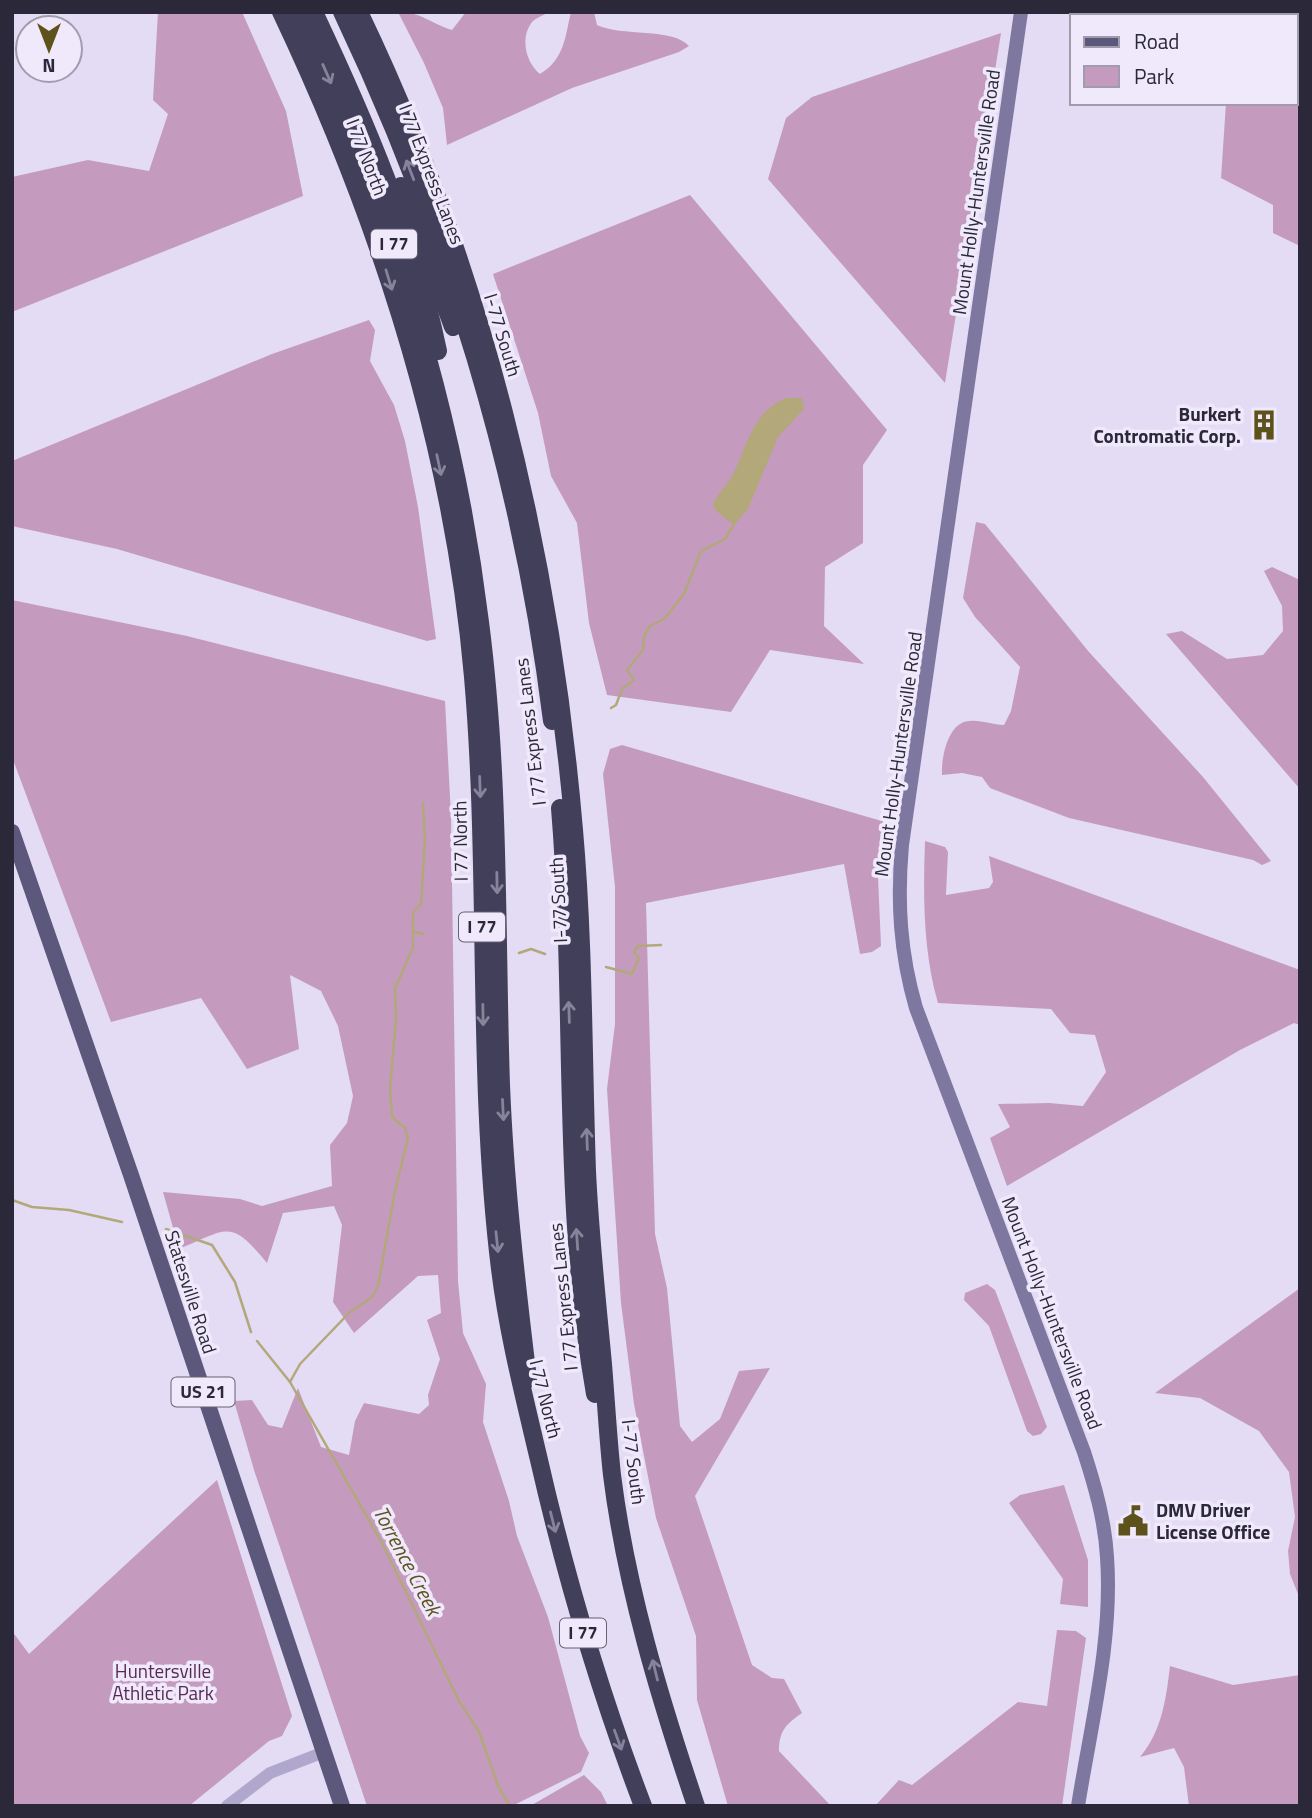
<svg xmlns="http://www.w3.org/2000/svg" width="1312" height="1818" font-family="'Titillium Web',sans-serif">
<rect width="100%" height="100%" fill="#e3dcf4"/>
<g fill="#c49bbf">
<polygon points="158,12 242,12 286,111 303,196 12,312 12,177 88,160 149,171 168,114 153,100"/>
<path d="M398,12C421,12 430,23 452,30L466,12H549C544,15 536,18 533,21C519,37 526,63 540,74C565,59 565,36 571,12H594L597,25C622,37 672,27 689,46L679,52L572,88L447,145L443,108L424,63Z"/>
<polygon points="1001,33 945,383 768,179 786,118 812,97"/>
<polygon points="1296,102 1300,104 1300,246 1273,233 1273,205 1221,178 1226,103"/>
<polygon points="690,195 887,430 863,465 863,543 825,567 824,626 864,664 770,650 731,712 607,695 589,623 577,523 551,476 538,413 493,274"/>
<polygon points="369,320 375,330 370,361 394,405 405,441 418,507 436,639 427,641 117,549 12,526 12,461 272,354"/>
<path d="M976,522L985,524L1089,652L1203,777L1271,861L1262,865L1253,860L1069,818L990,788L982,777L962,773L942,775C941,758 948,721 970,721C981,720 993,725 1004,725L1011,711L1020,667L975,617L963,598Z"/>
<polygon points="1272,567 1300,580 1300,789 1166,634 1182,631 1227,659 1263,655 1283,631 1282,606 1264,571"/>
<path d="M12,600L187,636L445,701L451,816L458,1281L463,1333L486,1384L483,1422L509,1501L517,1536L548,1617L580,1736L589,1753L581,1772L512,1806H367L254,1470L234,1401L252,1400L268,1425L282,1428L298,1388L321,1447L349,1455L355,1421L364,1403L419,1414L429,1405L428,1395L440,1359L427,1320L441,1313L438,1275L418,1276L354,1333L333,1302L342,1225L334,1206L283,1213L267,1263C230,1218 228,1229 179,1249L163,1192L240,1199L262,1206L332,1186L330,1145L347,1123L353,1096L338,1026L321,991L290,975L299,1049L247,1069L201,998L111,1022L12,757Z"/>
<path d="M622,745L885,822L878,877L881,946L872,952L860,954L844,864L646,903L655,1234L667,1288L680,1426L692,1442L720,1419L739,1371L770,1368L695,1496L752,1665L772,1678L784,1679L802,1713C786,1724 779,1731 779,1751L831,1806H728L697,1700L696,1636L656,1518L634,1404L621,1303L607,1089L615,1024V887L603,774L610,749Z"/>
<path d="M925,841L945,847L948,852L946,895L989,888L993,882L989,856L1300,970V1025L1294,1023L1240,1050L1007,1186L990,1138L1010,1127L998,1104L1049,1103L1083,1106L1106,1072L1095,1035L1070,1033L1051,1009L938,1003C923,951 923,895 925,841Z"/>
<polygon points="987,1284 995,1290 1047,1427 1041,1434 1033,1436 1027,1431 989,1326 964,1300 965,1293"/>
<polygon points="1300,1288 1300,1599 1290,1574 1288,1551 1295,1517 1289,1472 1259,1431 1200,1398 1155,1393"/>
<polygon points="217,1480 292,1716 282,1736 269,1741 189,1806 12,1806 12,1631 29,1654"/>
<polygon points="1064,1485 1088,1560 1088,1607 1060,1604 1063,1579 1009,1503 1020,1495"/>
<polygon points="1057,1630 1076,1631 1086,1638 1062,1806 875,1806 899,1780 912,1785 1018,1702 1047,1706"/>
<path d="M1170,1666L1233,1685L1300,1675V1806H1189L1184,1767L1174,1748L1140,1757C1162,1731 1166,1699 1170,1666Z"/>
<polygon points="584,1775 601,1792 608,1806 530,1806"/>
</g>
<path fill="#b2a879" d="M786,398H802L804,409L778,437L748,509L734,525L715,510L713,504C718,494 726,486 732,476C748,447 750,414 786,398Z"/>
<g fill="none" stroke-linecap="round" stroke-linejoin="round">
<g stroke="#b2a879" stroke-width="2.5">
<polyline points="611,708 616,705 622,689 634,680 627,670 643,650 644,636 650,626 664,619 684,594 701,551 725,539 734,524"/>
<polyline points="415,932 424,934"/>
<polyline points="519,953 531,949 545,954"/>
<polyline points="606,967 632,974 639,958 634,952 638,946 661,945"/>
<polyline points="12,1200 32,1207 69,1210 122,1222"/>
<polyline points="12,1207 13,1200"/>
<polyline points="166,1229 212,1245 235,1282 251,1332"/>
<polyline points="257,1341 290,1382 383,1545 459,1701 479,1732 499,1788 510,1806"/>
<polyline points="290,1382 300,1364 350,1312 372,1297 378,1286 395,1191 408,1138 405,1128 392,1117 390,1088 396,1019 395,988 413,948 413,913 421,904 425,839 423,803"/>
</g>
<polyline stroke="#b0a7cd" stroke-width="12" points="227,1806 270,1773 324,1752"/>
<path stroke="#7e78a0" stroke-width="14" d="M1021,12L902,845C897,902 900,953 916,1008L1084,1452C1095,1486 1105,1521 1107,1557C1113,1639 1091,1724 1078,1806"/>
<polyline stroke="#5c587b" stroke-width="16" points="12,832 131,1175 342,1806"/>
<g stroke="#413f5a" stroke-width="18">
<path d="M281,12C380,221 453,446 473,677C490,874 476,1072 500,1269C508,1334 524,1396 539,1460C566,1578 600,1693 643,1806"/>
<path d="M298,12C390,205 454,409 480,622C500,776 496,931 501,1085C505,1183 516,1281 528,1379"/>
<path d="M314,12C365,120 414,234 438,351"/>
<path d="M342,12C448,235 522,476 552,721"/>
<path d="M359,12C482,268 550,548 574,830C584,943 583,1057 587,1171C590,1236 597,1300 603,1364C606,1401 608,1438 612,1475C626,1587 660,1699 696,1806"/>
<polyline points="401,186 453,327"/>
<path d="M560,808C576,1003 561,1201 595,1394"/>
</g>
</g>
<defs><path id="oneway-shaft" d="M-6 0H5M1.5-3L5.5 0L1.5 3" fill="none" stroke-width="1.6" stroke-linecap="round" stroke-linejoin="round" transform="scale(1.75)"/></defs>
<g stroke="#87839a">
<use href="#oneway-shaft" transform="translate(327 74) rotate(66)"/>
<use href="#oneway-shaft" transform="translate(410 170) rotate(-111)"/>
<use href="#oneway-shaft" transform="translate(389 280) rotate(73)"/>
<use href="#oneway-shaft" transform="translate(439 465) rotate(78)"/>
<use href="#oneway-shaft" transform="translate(480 787) rotate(88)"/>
<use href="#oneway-shaft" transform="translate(497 883) rotate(89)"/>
<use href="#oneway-shaft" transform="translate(569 1012) rotate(-92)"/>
<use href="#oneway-shaft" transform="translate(483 1015) rotate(89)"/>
<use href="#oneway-shaft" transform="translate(503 1110) rotate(87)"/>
<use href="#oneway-shaft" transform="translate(587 1139) rotate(-92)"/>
<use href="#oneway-shaft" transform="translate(577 1239) rotate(-94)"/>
<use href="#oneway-shaft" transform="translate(497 1242) rotate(84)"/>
<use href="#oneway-shaft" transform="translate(553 1522) rotate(76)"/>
<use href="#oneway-shaft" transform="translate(655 1670) rotate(-104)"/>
<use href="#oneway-shaft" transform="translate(618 1740) rotate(70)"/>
</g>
<defs>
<g id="building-bare" transform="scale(2.415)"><path d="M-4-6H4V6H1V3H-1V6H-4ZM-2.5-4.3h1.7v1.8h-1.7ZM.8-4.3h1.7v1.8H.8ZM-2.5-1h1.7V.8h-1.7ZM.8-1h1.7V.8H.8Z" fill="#5d521b" stroke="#efe9fb" stroke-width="2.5" paint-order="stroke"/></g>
<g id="civic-bare" transform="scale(2.415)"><path d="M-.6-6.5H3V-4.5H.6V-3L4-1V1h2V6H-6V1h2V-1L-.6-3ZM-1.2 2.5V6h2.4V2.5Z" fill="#5d521b" stroke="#efe9fb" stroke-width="2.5" paint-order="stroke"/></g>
</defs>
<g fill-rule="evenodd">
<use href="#building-bare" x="1264" y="425"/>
<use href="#civic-bare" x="1133" y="1521"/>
</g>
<g text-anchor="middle" stroke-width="7" stroke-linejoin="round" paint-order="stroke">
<g fill="#efe9fb" stroke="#656273" stroke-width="2">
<rect x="371" y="229.5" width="46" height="29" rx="5"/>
<rect x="459" y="912.5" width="46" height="29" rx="5"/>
<rect x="171.5" y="1377.5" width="63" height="29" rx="5"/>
<rect x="560" y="1618.5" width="46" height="29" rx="5"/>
</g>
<g font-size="18" font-weight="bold" fill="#2a2839">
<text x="394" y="250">I 77</text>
<text x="482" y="933">I 77</text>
<text x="203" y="1398">US 21</text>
<text x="583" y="1639">I 77</text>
</g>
<g font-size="19" fill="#2a2839" stroke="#efe9fb">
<text transform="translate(367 157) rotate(69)" y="7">I 77 North</text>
<text transform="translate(432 174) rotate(69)" y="7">I 77 Express Lanes</text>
<text transform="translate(976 192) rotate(-82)" y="7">Mount Holly-Huntersville Road</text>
<text transform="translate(503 335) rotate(73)" y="7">I-77 South</text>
<text transform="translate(530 732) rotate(-97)" y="7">I 77 Express Lanes</text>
<text transform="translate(898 754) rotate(-82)" y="7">Mount Holly-Huntersville Road</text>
<text transform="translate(460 841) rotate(-91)" y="7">I 77 North</text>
<text transform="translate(558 900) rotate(-93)" y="7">I-77 South</text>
<text transform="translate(191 1292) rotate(72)" y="7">Statesville Road</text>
<text transform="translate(563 1297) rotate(-96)" y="7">I 77 Express Lanes</text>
<text transform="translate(1052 1313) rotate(69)" y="7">Mount Holly-Huntersville Road</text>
<text transform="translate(546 1399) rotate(76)" y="7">I 77 North</text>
<text transform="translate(634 1462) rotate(83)" y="7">I-77 South</text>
</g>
<g font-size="19" font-weight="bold" fill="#2a2839" stroke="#efe9fb" text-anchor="end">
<text x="1241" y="421">Burkert<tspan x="1241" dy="22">Contromatic Corp.</tspan></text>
<text x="1156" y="1517" text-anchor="start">DMV Driver<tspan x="1156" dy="22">License Office</tspan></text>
</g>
<g font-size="19" fill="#582a52" stroke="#efe9fb">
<text x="163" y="1678">Huntersville<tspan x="163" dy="22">Athletic Park</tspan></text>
</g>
<g font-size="21" font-style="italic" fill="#5d521b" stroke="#efe9fb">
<text transform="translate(407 1561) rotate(62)" y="7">Torrence Creek</text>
</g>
</g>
<rect width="1312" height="1818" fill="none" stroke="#2a2839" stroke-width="28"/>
<rect x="1070" y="14" width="228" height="91" fill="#efe9fb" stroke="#a09cad" stroke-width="2"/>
<rect x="1084" y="37" width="35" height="10" fill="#5c587b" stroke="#a09cad" stroke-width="2"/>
<text x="1134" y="49" font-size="21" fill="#2a2839">Road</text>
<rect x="1084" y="66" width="35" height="21" fill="#c49bbf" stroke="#a09cad" stroke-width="2"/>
<text x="1134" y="84" font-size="21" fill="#2a2839">Park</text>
<g transform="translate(49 49) rotate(180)"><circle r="33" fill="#efe9fb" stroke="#a09cad" stroke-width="2"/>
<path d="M0-5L12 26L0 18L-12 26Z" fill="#5d521b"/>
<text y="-10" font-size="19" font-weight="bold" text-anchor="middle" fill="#2a2839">N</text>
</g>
</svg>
